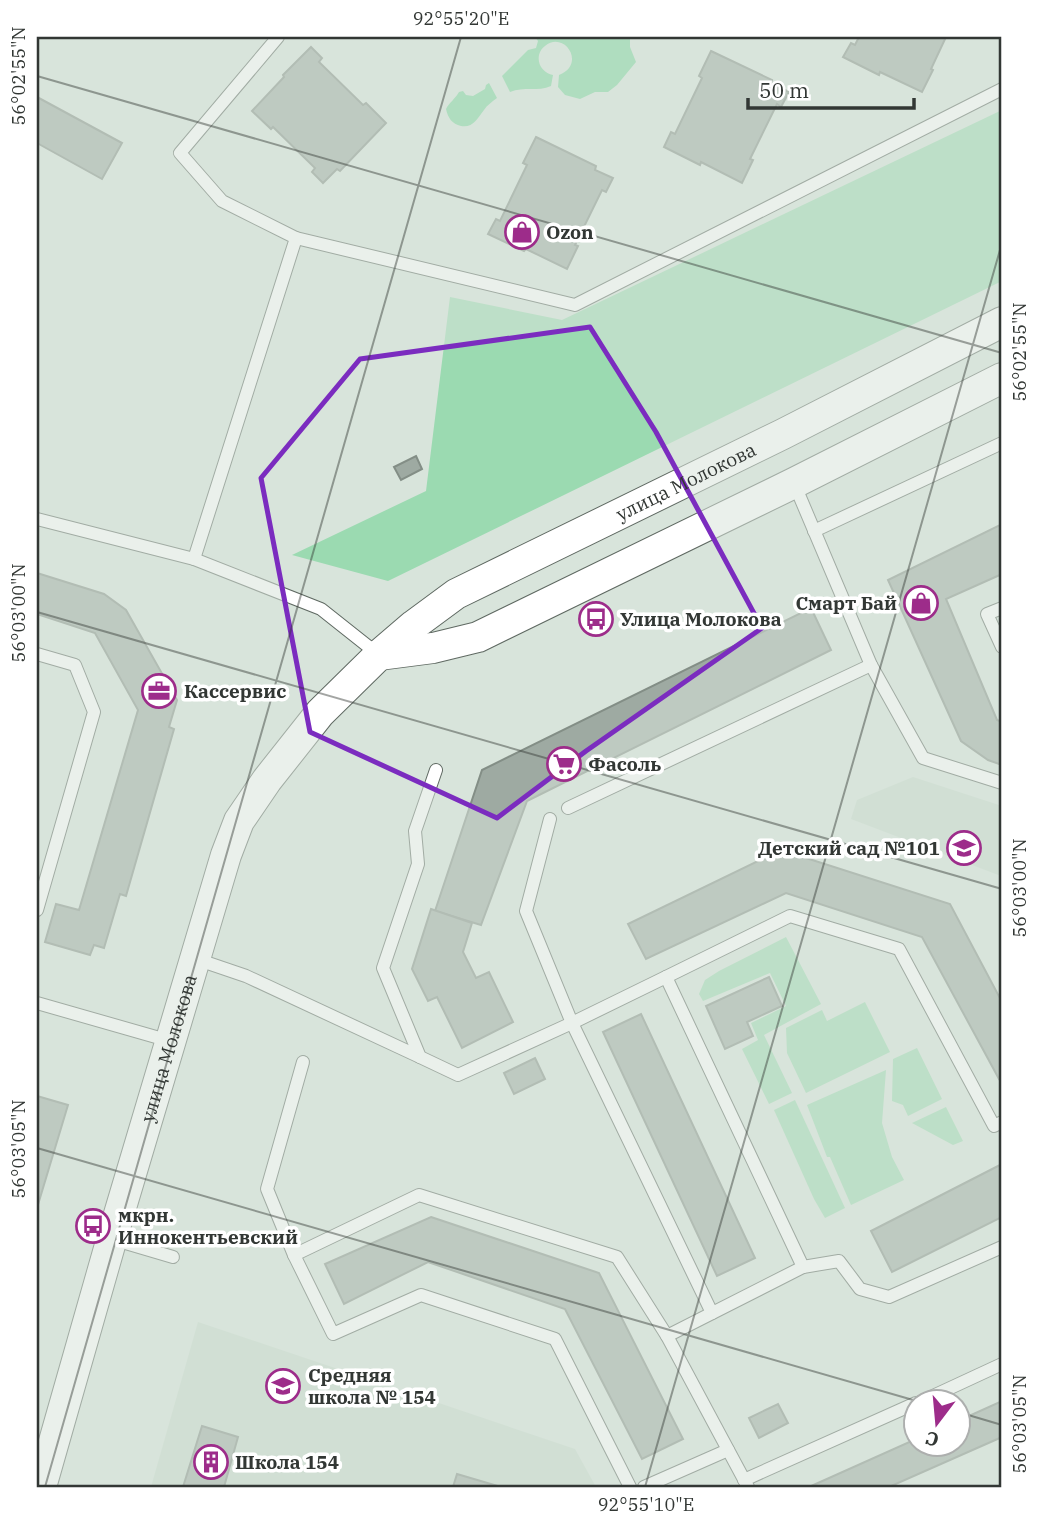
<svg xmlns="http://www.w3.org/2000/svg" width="1039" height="1524" font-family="'IBM Plex Serif',serif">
<rect width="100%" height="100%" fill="#d8e4db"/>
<g fill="#c7dacd">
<polygon points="913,777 1002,806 1002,878 1001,876 851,819 857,800"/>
<polygon points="198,1322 575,1449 596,1487 151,1487"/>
</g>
<g fill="#9bdab1">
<polygon points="1002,110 1002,281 388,581 292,555 426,491 450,297 562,320"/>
<polygon points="786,937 821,1004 764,1035 792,1093 769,1104 742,1049 758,1040 751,1023 786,1006 770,973 703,1001 699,994 705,980 719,971"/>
<polygon points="865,1002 890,1052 806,1093 787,1053 786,1028 822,1010 827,1021"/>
<polygon points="917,1048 942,1099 908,1116 903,1105 892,1101 893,1059"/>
<polygon points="886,1070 882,1123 892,1157 904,1180 851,1205 830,1157 827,1157 807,1105"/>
<polygon points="795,1100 845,1208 825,1218 814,1199 774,1110"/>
<polygon points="946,1107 963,1141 953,1145 912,1123"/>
</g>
<g fill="#7dd59e">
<path d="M535,37H630V47L636,62L617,85L608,92H595L580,99L565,95L558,87L559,75C587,64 564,30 545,46C542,48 540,51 539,55C537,65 544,73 553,75L551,86C538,92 524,86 510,92L502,76L528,50L536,48L538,41Z"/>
<path d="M489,83L497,98C492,102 487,105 484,110C477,119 473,128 461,126C452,124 448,118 446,109C449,103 455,99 459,92L463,91L466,95L473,96L485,89L486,85Z"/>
</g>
<g fill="#9eaaa2" stroke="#838e86" stroke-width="2">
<polygon points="859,37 946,37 931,69 933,70 922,92 880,72 879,75 843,57 851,43 855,45"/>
<polygon points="311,47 322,58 319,62 363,105 366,103 386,123 340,171 337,169 323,183 312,172 315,168 273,127 271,129 252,111 284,77 283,75"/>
<polygon points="711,51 772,80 771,83 789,92 781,107 777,104 750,159 753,160 742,183 701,162 700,165 664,147 671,132 675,134 702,78 699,76"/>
<polygon points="37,97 122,143 102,179 37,143"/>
<polygon points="536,137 596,166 595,170 613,178 606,192 602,190 575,245 578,246 567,269 526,249 524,251 488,234 496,219 500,221 527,165 523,163"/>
<polygon points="416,456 422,469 401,480 394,467"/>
<polygon points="1002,524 1002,574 946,599 997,720 1002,722 1002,765 988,760 961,741 888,580"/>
<polygon points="37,573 104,594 126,610 177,700 169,727 174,729 126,896 120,894 104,948 94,945 90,955 45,942 56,904 79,910 138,710 95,633 37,614"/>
<polygon points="811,608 831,650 527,801 481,925 435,911 482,770"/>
<polygon points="781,850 950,904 1002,1002 1002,1077 999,1079 922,937 786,893 646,959 628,924"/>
<polygon points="431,909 472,923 463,952 476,978 489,972 513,1022 462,1048 437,997 428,1001 412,969"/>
<polygon points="769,977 782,1006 747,1022 753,1036 725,1049 706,1006"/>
<polygon points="641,1014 755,1258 717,1276 603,1032"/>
<polygon points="535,1058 545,1079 514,1094 504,1073"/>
<polygon points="37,1096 68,1105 37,1208"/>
<polygon points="1002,1164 1002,1217 892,1272 871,1231"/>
<polygon points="431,1217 599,1273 683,1439 642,1459 565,1309 428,1262 344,1304 325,1264"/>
<polygon points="1002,1401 1002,1437 889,1487 809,1487 916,1439 916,1444 958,1444 958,1421"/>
<polygon points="778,1404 788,1423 759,1438 749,1418"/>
<polygon points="202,1426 238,1437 224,1487 183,1487"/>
<polygon points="457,1474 501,1487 453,1487"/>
</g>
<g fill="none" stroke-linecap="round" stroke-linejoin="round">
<g stroke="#5f6962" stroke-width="14">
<g id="service">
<polyline points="296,238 575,305 1002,89"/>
<polyline points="794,483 871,665 923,758 1002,783"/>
<polyline points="37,519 194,559 321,609 379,655"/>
<polyline points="814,531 1002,443"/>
<polyline points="194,559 296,238 222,201 180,153 278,37"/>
<polyline points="1002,608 987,614 1002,647"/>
<polyline points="37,654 75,665 94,712 37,910"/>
<polyline points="436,770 415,831 418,864 383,968 420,1057 458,1075 572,1023 666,977"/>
<polyline points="568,808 871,665"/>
<polyline points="550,819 526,911 572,1023 712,1313"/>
<polyline points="196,959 246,976 420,1057"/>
<polyline points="37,1003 170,1041"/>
<polyline points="112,1239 173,1257"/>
<polyline points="294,1255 267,1189 303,1062"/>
<polyline points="803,1267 666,977 790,916 899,949 994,1126 1002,1122"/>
<polyline points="667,1336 803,1267 839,1261 860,1289 889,1297 1002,1247"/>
<polyline points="920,1402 1002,1364"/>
<polyline points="744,1480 916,1403"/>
<polyline points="630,1487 555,1339 421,1295 333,1334 294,1255 419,1195 617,1257 667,1336 748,1487"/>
<polyline points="644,1487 728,1450"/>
</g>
</g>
<g stroke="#5f6962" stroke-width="32">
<g id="tertiary">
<polyline points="379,655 433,648 478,637 794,483 1002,378"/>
<path id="s1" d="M41,1487L114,1231L226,855L239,821L267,780L320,713L379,655L414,625L456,594L783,434L1002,322"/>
</g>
</g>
<use href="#service" stroke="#fff" stroke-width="12"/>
<use href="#tertiary" stroke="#fff" stroke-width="30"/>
</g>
<path d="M0 0H1039V1524H0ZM590,327L656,432L762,628L586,751L497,818L310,732L261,478L360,359Z" fill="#d8e4db" fill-opacity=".55" fill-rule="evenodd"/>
<path fill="none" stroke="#7b2cbf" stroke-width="5" stroke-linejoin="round" d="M590,327L656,432L762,628L586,751L497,818L310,732L261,478L360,359Z"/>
<path fill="none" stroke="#323734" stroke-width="2" stroke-opacity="0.45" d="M37,76L1002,353M37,612L1002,889M37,1148L920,1402M958,1412L1002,1425M45,1487L461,37M645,1487L1002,243"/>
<defs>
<g id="shop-ring" transform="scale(1.75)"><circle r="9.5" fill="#fff" stroke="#9d2c8a" stroke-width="1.5"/><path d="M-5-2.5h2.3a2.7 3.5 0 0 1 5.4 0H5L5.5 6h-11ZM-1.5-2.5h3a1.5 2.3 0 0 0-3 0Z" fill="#9d2c8a"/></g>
<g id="bus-ring" transform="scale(1.75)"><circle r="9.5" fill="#fff" stroke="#9d2c8a" stroke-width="1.5"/><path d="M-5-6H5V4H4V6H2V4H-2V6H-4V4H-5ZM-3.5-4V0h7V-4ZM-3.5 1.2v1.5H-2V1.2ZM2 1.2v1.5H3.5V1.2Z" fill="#9d2c8a"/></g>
<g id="office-ring" transform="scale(1.75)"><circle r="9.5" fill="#fff" stroke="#9d2c8a" stroke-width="1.5"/><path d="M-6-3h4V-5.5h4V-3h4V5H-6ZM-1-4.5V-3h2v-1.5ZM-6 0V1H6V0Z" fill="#9d2c8a"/></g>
<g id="supermarket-ring" transform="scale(1.75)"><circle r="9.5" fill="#fff" stroke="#9d2c8a" stroke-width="1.5"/><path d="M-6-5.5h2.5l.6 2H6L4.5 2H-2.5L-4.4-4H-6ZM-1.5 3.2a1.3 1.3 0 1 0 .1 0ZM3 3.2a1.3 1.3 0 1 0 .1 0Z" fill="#9d2c8a"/></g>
<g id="school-ring" transform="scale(1.75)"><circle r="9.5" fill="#fff" stroke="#9d2c8a" stroke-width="1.5"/><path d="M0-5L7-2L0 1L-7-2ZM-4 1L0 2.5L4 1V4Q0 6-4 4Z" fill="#9d2c8a"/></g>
<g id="building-ring" transform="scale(1.75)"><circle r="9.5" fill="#fff" stroke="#9d2c8a" stroke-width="1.5"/><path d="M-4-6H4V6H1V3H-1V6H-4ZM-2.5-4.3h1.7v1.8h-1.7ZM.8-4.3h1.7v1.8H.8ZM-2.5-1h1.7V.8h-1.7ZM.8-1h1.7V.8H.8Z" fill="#9d2c8a"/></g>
</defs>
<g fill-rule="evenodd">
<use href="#shop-ring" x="522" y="232"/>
<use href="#shop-ring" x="921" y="603"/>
<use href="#bus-ring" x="596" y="619"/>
<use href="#office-ring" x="159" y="691"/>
<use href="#supermarket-ring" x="564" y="764"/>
<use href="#school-ring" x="964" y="848"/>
<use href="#bus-ring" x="93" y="1226"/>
<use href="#school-ring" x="283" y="1386"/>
<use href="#building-ring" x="211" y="1462"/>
</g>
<g text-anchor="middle" stroke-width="7" stroke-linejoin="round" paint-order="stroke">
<g font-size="19" font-weight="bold" fill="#323734" stroke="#fff" text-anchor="start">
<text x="546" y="239">Ozon</text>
<text x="897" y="610" text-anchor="end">Смарт Бай</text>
<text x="620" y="626">Улица Молокова</text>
<text x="184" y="698">Кассервис</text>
<text x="588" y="771">Фасоль</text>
<text x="940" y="855" text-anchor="end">Детский сад №101</text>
<text x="118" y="1222">мкрн.<tspan x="118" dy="22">Иннокентьевский</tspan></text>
<text x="308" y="1382">Средняя<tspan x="308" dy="22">школа № 154</tspan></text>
<text x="235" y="1469">Школа 154</text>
</g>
<g font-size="19" fill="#323734" stroke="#fff">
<text dy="7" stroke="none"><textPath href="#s1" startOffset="1267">улица Молокова</textPath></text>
<text dy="7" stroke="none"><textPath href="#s1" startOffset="457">улица Молокова</textPath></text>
</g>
</g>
<rect width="1039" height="1524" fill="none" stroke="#ffffff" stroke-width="77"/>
<g transform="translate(937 1423) rotate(196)"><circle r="33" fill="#ffffff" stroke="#adafae" stroke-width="2"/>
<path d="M0-5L12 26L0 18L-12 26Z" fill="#9d2c8a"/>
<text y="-10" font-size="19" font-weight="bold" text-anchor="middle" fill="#323734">С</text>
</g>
<path d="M748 98v10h166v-10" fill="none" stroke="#323734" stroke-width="3.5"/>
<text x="759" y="98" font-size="21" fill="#323734" stroke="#ffffff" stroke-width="5" paint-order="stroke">50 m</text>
<rect x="38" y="38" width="962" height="1448" fill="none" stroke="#323734" stroke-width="2.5"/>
<g font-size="18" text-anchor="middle" fill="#323734">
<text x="461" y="25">92°55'20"E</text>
<text transform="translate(19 76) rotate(-90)" y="6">56°02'55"N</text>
<text transform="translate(1020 352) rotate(-90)" y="6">56°02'55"N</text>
<text transform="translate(19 613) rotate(-90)" y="6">56°03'00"N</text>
<text transform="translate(1020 888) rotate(-90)" y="6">56°03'00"N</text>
<text transform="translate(19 1149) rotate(-90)" y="6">56°03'05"N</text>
<text transform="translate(1020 1424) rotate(-90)" y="6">56°03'05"N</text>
<text x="646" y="1511">92°55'10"E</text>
</g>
</svg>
